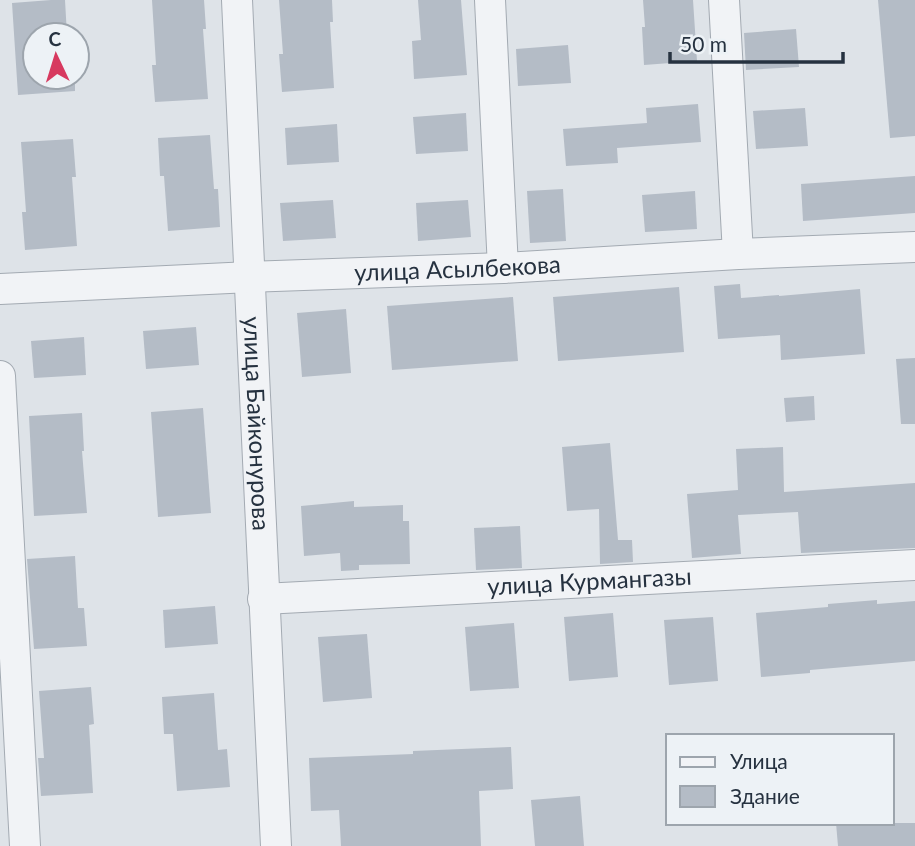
<svg xmlns="http://www.w3.org/2000/svg" width="915" height="846" font-family="Lato,sans-serif">
<rect width="100%" height="100%" fill="#dee3e8"/>
<g fill="#b4bcc6">
<polygon points="51,0 65,0 67,35 35,35 35,77 75,77 75,91 18,95 12,3"/>
<polygon points="152,0 204,0 206,29 203,29 208,99 155,102 152,65 156,65"/>
<polygon points="279,0 332,0 333,22 330,22 334,88 282,92 279,54 283,54"/>
<polygon points="418,0 461,0 467,75 414,79 412,41 421,40"/>
<polygon points="643,0 693,0 697,61 644,65 642,27 645,27"/>
<polygon points="878,0 915,0 915,136 890,138"/>
<polygon points="796,29 799,67 746,70 744,33"/>
<polygon points="568,45 571,83 518,86 516,49"/>
<polygon points="698,104 701,142 617,148 618,163 566,166 563,129 647,123 646,108"/>
<polygon points="805,108 808,146 756,149 753,111"/>
<polygon points="466,113 468,151 416,154 413,117"/>
<polygon points="337,124 339,162 287,165 285,128"/>
<polygon points="210,135 214,189 218,189 220,227 168,231 164,176 160,176 158,138"/>
<polygon points="73,139 76,177 72,177 77,246 25,250 22,212 26,212 21,142"/>
<polygon points="915,176 915,213 803,221 801,184"/>
<polygon points="563,189 566,241 530,243 527,191"/>
<polygon points="695,191 697,229 645,232 642,195"/>
<polygon points="333,200 336,238 283,241 280,203"/>
<polygon points="468,200 471,237 418,241 416,203"/>
<polygon points="740,284 741,298 779,295 779,296 860,289 865,354 781,360 780,335 718,339 714,286"/>
<polygon points="679,287 684,352 558,361 553,297"/>
<polygon points="513,297 518,361 392,370 387,306"/>
<polygon points="346,309 351,373 302,377 297,313"/>
<polygon points="196,327 199,365 146,369 143,331"/>
<polygon points="84,337 86,375 34,378 31,341"/>
<polygon points="915,358 915,424 901,424 896,359"/>
<polygon points="814,396 815,420 786,422 784,398"/>
<polygon points="203,408 211,513 158,517 151,412"/>
<polygon points="82,413 84,451 82,451 87,513 34,516 29,416"/>
<polygon points="610,443 618,540 632,540 633,562 600,564 599,509 567,511 562,447"/>
<polygon points="783,447 784,492 915,483 915,548 801,553 798,512 738,515 741,554 692,558 687,494 738,490 736,449"/>
<polygon points="354,501 354,507 403,505 403,521 409,521 410,564 359,565 359,570 341,571 340,553 304,556 301,506"/>
<polygon points="520,526 522,568 476,570 474,528"/>
<polygon points="75,556 78,608 84,608 87,646 34,649 27,559"/>
<polygon points="877,600 877,604 915,601 915,661 810,670 810,673 761,677 756,613 828,607 828,604"/>
<polygon points="215,606 218,644 165,648 163,610"/>
<polygon points="613,613 618,677 569,681 564,617"/>
<polygon points="713,617 718,681 669,685 664,620"/>
<polygon points="514,623 519,688 470,691 465,627"/>
<polygon points="367,634 372,698 323,702 318,637"/>
<polygon points="91,687 94,724 89,725 93,793 41,796 38,758 44,758 39,691"/>
<polygon points="214,693 218,750 227,749 230,787 177,791 173,734 164,734 162,697"/>
<polygon points="511,747 513,789 479,791 481,846 341,846 339,810 311,811 309,758 413,754 413,751"/>
<polygon points="580,796 584,846 535,846 531,800"/>
<polygon points="836,823 915,823 915,846 838,846"/>
</g>
<g fill="none" stroke-linecap="round" stroke-linejoin="round">
<g stroke="#a3aab2" stroke-width="32">
<g id="minor">
<path id="s1" d="M237,0C251,282 261,564 276,846"/>
<polyline points="490,0 503,268"/>
<polyline points="724,0 738,254"/>
<path id="s2" d="M0,289L250,277L503,268L738,254L915,247"/>
<polyline points="0,376 25,846"/>
<path id="s3" d="M263,599L915,565"/>
</g>
</g>
<use href="#minor" stroke="#f1f3f6" stroke-width="30"/>
</g>
<g text-anchor="middle" stroke-width="5" stroke-linejoin="round" paint-order="stroke">
<g font-size="24" fill="#263240" stroke="#edf2f6">
<text dy="8" stroke="none"><textPath href="#s2" startOffset="458">улица Асылбекова</textPath></text>
<text dy="8" stroke="none"><textPath href="#s1" startOffset="424">улица Байконурова</textPath></text>
<text dy="8" stroke="none"><textPath href="#s3" startOffset="327">улица Курмангазы</textPath></text>
</g>
</g>
<rect x="666" y="734" width="228" height="91" fill="#edf2f6" stroke="#9da5ad" stroke-width="2"/>
<rect x="680" y="757" width="35" height="10" fill="#f1f3f6" stroke="#9da5ad" stroke-width="2"/>
<text x="730" y="769" font-size="21" fill="#263240">Улица</text>
<rect x="680" y="786" width="35" height="21" fill="#b4bcc6" stroke="#9da5ad" stroke-width="2"/>
<text x="730" y="804" font-size="21" fill="#263240">Здание</text>
<g transform="translate(56 56) rotate(356)"><circle r="33" fill="#edf2f6" stroke="#9da5ad" stroke-width="2"/>
<path d="M0-5L12 26L0 18L-12 26Z" fill="#d7395f"/>
<text y="-10" font-size="19" font-weight="bold" text-anchor="middle" fill="#263240">С</text>
</g>
<path d="M670 52v10h173v-10" fill="none" stroke="#263240" stroke-width="3.5"/>
<text x="680" y="52" font-size="21" fill="#263240" stroke="#edf2f6" stroke-width="5" paint-order="stroke">50 m</text>
</svg>
